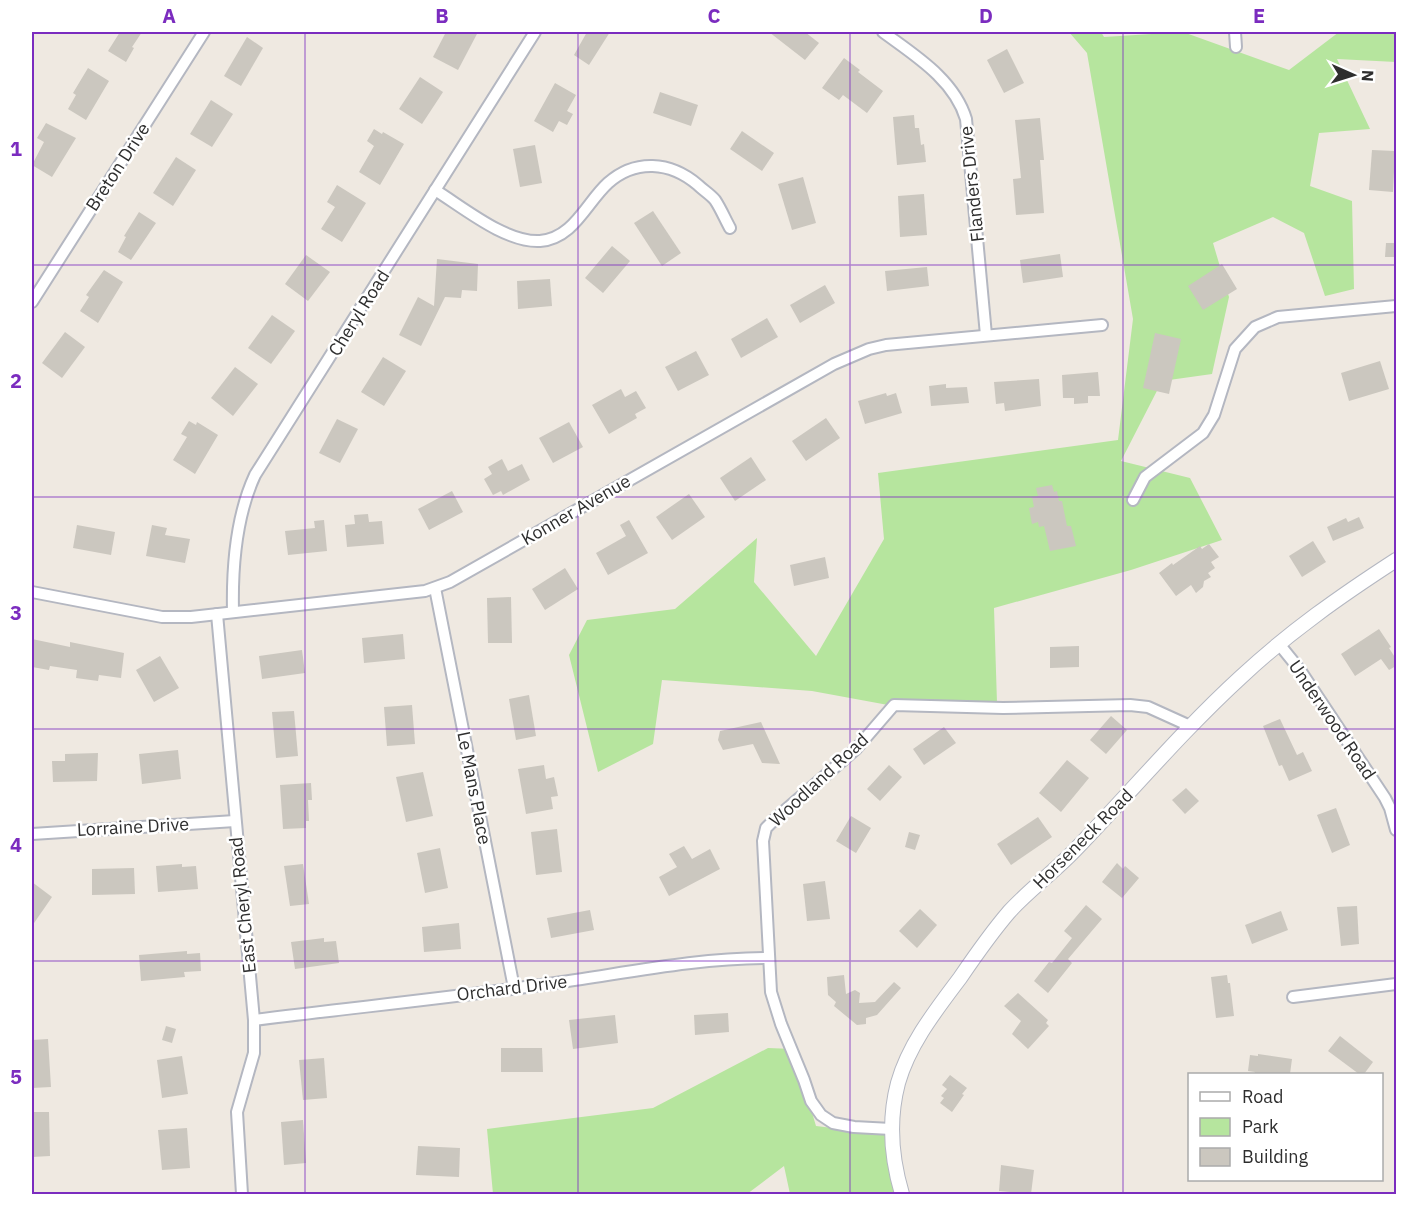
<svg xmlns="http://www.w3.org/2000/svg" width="1428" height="1226" font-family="'IBM Plex Sans',sans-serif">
<rect width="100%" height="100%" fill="#efe9e1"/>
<g fill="#b6e59e">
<polygon points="1069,32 1101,32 1104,37 1183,32 1289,70 1339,32 1396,32 1396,62 1337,59 1370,129 1319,133 1310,186 1352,201 1354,289 1325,296 1304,233 1273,217 1213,243 1229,297 1212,374 1162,381 1121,461 1190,478 1222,540 1131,570 994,608 997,703 899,707 812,691 662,680 653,744 598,772 569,655 587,620 675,609 757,538 754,582 816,656 884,539 878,473 1118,440 1133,319 1087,53"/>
<polygon points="768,1048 793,1049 816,1126 891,1135 902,1194 790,1194 784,1166 747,1194 493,1194 487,1129 653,1108"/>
</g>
<g fill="#cbc7bf">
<polygon points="120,32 142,32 132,47 134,48 126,62 108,51"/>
<polygon points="446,32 478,32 458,70 433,57"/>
<polygon points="587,32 610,32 589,65 574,55"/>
<polygon points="769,32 805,32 819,43 805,60"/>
<polygon points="247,37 263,48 241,86 224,76"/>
<polygon points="1007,49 1024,83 1004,93 987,60"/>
<polygon points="844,58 860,70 858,72 883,91 867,113 843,95 839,100 822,88"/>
<polygon points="88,68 109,81 86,120 68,109 76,95 73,93"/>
<polygon points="420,77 443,92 422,124 399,109"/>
<polygon points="555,83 576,95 567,111 573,114 567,125 559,121 553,132 534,121"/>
<polygon points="660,92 698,105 691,126 653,113"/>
<polygon points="211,100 233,114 212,147 190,134"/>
<polygon points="914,115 915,128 919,128 921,145 924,144 926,162 897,165 893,117"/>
<polygon points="1040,118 1044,160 1040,160 1044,213 1016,215 1013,179 1021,178 1015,120"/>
<polygon points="46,123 76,138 52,177 32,165 44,142 37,138"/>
<polygon points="374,129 382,134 383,132 404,144 380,185 359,172 374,146 367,141"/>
<polygon points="742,131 774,153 762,171 730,149"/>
<polygon points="535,145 542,183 520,187 513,149"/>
<polygon points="1372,150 1395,151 1393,192 1369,190"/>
<polygon points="176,157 196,170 173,206 153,193"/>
<polygon points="803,177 816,223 792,230 778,184"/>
<polygon points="337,185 366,203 342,242 321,229 335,207 327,202"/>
<polygon points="924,194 927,235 900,237 898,196"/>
<polygon points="653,211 681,253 662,266 634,223"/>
<polygon points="139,212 156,223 131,260 118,252 126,237 124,236"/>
<polygon points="1386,243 1396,243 1396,257 1385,257"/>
<polygon points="612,246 630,261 603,293 585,278"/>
<polygon points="1060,254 1063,277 1023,283 1020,260"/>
<polygon points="306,255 330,272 308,301 285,284"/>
<polygon points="437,259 478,264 477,291 462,290 461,298 445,297 421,346 399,335 418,297 434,306"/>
<polygon points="1222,264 1237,289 1203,310 1188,286"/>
<polygon points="927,267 929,286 887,291 885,271"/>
<polygon points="104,270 123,282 98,323 80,311 89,297 86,295"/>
<polygon points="550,279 552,306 518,309 517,281"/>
<polygon points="825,285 835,303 800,323 790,305"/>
<polygon points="272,315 295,331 271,364 248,348"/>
<polygon points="767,318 778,337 741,358 731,339"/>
<polygon points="65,332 85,347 62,378 42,363"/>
<polygon points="1155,333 1181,339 1169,394 1143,388"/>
<polygon points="696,351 709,375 678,391 665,367"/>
<polygon points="383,357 406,371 384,406 361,392"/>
<polygon points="1380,361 1389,389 1349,401 1341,373"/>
<polygon points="235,367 258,384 233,416 211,398"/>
<polygon points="1098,372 1100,396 1088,396 1088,403 1074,404 1074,398 1063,398 1062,375"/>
<polygon points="1039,379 1041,406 1005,411 1004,403 996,404 994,382"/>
<polygon points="946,384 946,388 967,387 969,403 931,406 929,386"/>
<polygon points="621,389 625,397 636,391 646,408 635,414 637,418 609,434 592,405"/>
<polygon points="886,393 887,396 896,393 902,413 865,424 858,401"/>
<polygon points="826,418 840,438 806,461 792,441"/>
<polygon points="337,419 358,429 340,463 319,453"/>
<polygon points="189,421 196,425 197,422 218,435 195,474 173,460 187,437 181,434"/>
<polygon points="569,422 583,447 553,463 539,438"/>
<polygon points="751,457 766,480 735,501 720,478"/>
<polygon points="502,459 508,471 522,464 530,480 503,495 501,491 493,495 484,479 492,474 488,467"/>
<polygon points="1052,485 1054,492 1057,491 1059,501 1062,501 1067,526 1071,526 1076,546 1050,551 1044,526 1039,527 1038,522 1032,524 1029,508 1034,507 1032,497 1038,496 1036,488"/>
<polygon points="452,491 463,512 429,530 418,509"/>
<polygon points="689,494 705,517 672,540 656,517"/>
<polygon points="368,514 369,522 382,521 384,544 347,547 345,525 355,524 354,515"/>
<polygon points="1359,517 1364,528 1333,541 1327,527 1346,518 1348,522"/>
<polygon points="324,520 327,551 288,555 285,531 315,528 314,521"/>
<polygon points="629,520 648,553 608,575 596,553 626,536 620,525"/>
<polygon points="77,525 115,532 111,555 73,548"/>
<polygon points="152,525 167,528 165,535 190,539 185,563 146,556"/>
<polygon points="1313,541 1326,562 1302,577 1289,556"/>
<polygon points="1209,544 1219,557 1211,562 1215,568 1208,573 1211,577 1204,581 1203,587 1196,593 1191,585 1176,596 1159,573 1172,563 1173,565 1200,546 1202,549"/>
<polygon points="825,557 829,578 794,586 790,565"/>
<polygon points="565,568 578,589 545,610 532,589"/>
<polygon points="511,597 512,643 488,643 487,598"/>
<polygon points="1379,629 1391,647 1389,648 1396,659 1396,666 1389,670 1381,659 1355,676 1341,654"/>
<polygon points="403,634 405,659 364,663 362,638"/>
<polygon points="32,639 70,647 70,642 124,653 121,678 99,675 98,681 76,678 77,670 50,666 49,670 32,667"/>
<polygon points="1079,646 1079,667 1050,668 1050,647"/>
<polygon points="302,650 305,673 262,679 259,656"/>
<polygon points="160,656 179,688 154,702 136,670"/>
<polygon points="529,695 536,736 516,740 509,699"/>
<polygon points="412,705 415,744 387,746 384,707"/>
<polygon points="294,711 298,756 276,758 272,712"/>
<polygon points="1111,716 1127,730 1106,754 1090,740"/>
<polygon points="1280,719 1297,755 1303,752 1312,771 1289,781 1282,765 1279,766 1263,726"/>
<polygon points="761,722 780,764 762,763 753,744 723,750 718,740 720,731"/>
<polygon points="944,727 956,743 924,765 913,749"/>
<polygon points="178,750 181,779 142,784 139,754"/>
<polygon points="98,753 97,781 53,782 52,761 65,761 65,754"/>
<polygon points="1067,760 1089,778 1061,812 1039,793"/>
<polygon points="544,765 546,779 554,777 558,796 551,797 553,809 526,814 518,769"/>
<polygon points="889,765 902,777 880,801 867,789"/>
<polygon points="423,772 433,816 406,822 396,777"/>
<polygon points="311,783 312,800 308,800 309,821 306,821 306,828 283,829 280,785"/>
<polygon points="1186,788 1199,801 1185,814 1172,800"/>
<polygon points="1336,808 1350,845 1332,853 1317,815"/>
<polygon points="851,816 871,828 856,853 836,841"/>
<polygon points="1038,817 1052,837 1011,865 997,844"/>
<polygon points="557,829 562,872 536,875 531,832"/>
<polygon points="909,832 920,835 915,850 905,847"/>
<polygon points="684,846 692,859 710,849 720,869 669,896 659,877 677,867 669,854"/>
<polygon points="440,848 448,888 425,893 417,853"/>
<polygon points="1117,863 1123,869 1125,866 1139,878 1122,898 1102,882"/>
<polygon points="182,864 182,867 196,866 198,889 158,892 156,866"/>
<polygon points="303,864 309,904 290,906 284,866"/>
<polygon points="134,868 135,894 92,895 92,869"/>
<polygon points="825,881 830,919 807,921 803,884"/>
<polygon points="32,882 52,897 32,926"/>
<polygon points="1086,905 1102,919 1068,959 1072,963 1048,993 1034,981 1049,962 1052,963 1072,938 1064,931"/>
<polygon points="1357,906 1359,944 1341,946 1337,907"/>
<polygon points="920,909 937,925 917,948 899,931"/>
<polygon points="590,910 594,930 551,938 547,918"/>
<polygon points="1281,911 1288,930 1252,944 1245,925"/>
<polygon points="459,923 461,949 424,952 422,927"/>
<polygon points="324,938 324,942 336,941 339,963 295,969 291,942"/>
<polygon points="187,951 187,954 200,953 201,971 184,972 185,977 141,981 139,955"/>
<polygon points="844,975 846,994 855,990 860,993 859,1003 875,1002 894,982 901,988 877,1015 866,1018 866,1024 857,1025 834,1006 836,1002 828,995 827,977"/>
<polygon points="1227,975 1228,983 1230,983 1234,1016 1216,1018 1211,977"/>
<polygon points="1018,993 1048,1020 1046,1023 1049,1026 1028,1049 1012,1034 1021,1021 1004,1006"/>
<polygon points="728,1013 729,1032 695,1035 694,1015"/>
<polygon points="615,1015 618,1043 573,1049 569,1020"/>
<polygon points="166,1026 176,1029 172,1043 162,1040"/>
<polygon points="1340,1036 1373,1062 1364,1074 1359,1074 1328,1051"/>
<polygon points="48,1039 51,1087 32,1088 32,1040"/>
<polygon points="501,1048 542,1048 543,1072 501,1072"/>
<polygon points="1258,1054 1292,1059 1290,1074 1254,1074 1255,1072 1248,1071 1250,1055 1258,1056"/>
<polygon points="182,1056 188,1094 162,1098 157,1060"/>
<polygon points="324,1058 327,1098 303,1100 299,1060"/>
<polygon points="950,1075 967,1088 962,1094 964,1095 952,1112 940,1103 944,1098 941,1096 947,1089 942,1085"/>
<polygon points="32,1112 49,1112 50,1156 32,1157"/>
<polygon points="303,1120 306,1163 284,1165 281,1122"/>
<polygon points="187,1128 190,1168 162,1170 158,1130"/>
<polygon points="418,1146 460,1148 459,1177 416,1175"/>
<polygon points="1001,1165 1034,1170 1031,1194 999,1191"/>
</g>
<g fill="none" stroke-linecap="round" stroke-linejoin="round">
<g stroke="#b4b7c1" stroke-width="14">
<g id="minor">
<path d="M883,32C914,55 954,79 966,119L986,335"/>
<polyline points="1235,32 1236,47"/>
<path d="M435,190C464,208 506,243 540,241C574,238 586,203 608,183C635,159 670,161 698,185C703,190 710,194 715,200C721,209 725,219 730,228"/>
<polyline points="32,302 204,32"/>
<polyline points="1133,500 1145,477 1203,433 1214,415 1235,349 1255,327 1278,317 1396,306"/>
<polyline points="435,588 514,988"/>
<polyline points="32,592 162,617 191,617 425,591 450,582 834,364 869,349 886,345 1102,325"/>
<path d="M233,612C232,567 236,516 255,475L535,32"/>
<polyline points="217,614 254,1020 254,1053 237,1112 242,1194"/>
<polyline points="1279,644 1300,670 1385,798 1390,808 1396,830"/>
<polyline points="32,834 235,821"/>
<polyline points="1293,997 1396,984"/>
<path d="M254,1020C357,1007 460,997 562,982C631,972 699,958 769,958"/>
<polyline points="891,1129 854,1127 833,1123 821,1115 811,1101 804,1080 781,1024 771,992 763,841 766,828 775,819 856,749 894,705 1003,708 1130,705 1148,707 1190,726"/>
</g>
</g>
<g stroke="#b4b7c1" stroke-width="16">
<path id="tertiary" d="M902,1194C891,1157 888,1121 898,1083C909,1044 936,1010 960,978C975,956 991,933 1009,912C1029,890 1054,872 1075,850C1130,793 1182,731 1241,677C1289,632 1342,595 1396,560"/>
</g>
<use href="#minor" stroke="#fff" stroke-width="10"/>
<use href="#tertiary" stroke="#fff" stroke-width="14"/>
</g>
<path fill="none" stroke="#7b2cbf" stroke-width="1.5" stroke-opacity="0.55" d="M305,32V1194M578,32V1194M850,32V1194M1123,32V1194M32,265H1396M32,497H1396M32,729H1396M32,961H1396"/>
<g text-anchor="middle" stroke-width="5" stroke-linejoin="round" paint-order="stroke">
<g font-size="18" fill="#2e2e2e" stroke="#fff">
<text transform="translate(118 167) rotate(-57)" y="6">Breton Drive</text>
<text transform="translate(972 184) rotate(-96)" y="6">Flanders Drive</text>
<text transform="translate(359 313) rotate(-58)" y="6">Cheryl Road</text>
<text transform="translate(576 510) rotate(-30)" y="6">Konner Avenue</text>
<text transform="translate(1332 720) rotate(56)" y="6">Underwood Road</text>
<text transform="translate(819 780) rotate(-43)" y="6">Woodland Road</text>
<text transform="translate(474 788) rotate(79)" y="6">Le Mans Place</text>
<text transform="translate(133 827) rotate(-3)" y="6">Lorraine Drive</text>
<text transform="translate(1083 839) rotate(-45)" y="6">Horseneck Road</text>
<text transform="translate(243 905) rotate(-96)" y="6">East Cheryl Road</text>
<text transform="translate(512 988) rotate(-7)" y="6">Orchard Drive</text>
</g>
</g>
<rect width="1428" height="1226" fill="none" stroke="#ffffff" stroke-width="66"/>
<rect x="1188" y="1073" width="195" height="108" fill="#ffffff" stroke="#ababab" stroke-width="1.5"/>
<rect x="1200" y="1092" width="30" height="9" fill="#ffffff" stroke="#ababab" stroke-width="1.5"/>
<text x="1242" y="1103" font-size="18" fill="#2e2e2e">Road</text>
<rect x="1200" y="1118" width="30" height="18" fill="#b6e59e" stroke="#ababab" stroke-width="1.5"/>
<text x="1242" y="1133" font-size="18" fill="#2e2e2e">Park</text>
<rect x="1200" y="1148" width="30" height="18" fill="#cbc7bf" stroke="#ababab" stroke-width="1.5"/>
<text x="1242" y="1163" font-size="18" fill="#2e2e2e">Building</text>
<g transform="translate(1353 75) rotate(93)" stroke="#ffffff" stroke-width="4.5" paint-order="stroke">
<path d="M0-4.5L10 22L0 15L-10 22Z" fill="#2e2e2e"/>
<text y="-9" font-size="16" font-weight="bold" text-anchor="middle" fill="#2e2e2e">N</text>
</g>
<rect x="33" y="33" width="1362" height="1160" fill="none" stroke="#7b2cbf" stroke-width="2"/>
<g font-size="20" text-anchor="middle" font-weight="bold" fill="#7b2cbf">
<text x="169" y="23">A</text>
<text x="442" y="23">B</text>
<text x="714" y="23">C</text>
<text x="986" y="23">D</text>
<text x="1259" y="23">E</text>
<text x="16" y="156">1</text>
<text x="16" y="388">2</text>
<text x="16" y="620">3</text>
<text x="16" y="852">4</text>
<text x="16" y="1084">5</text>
</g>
</svg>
